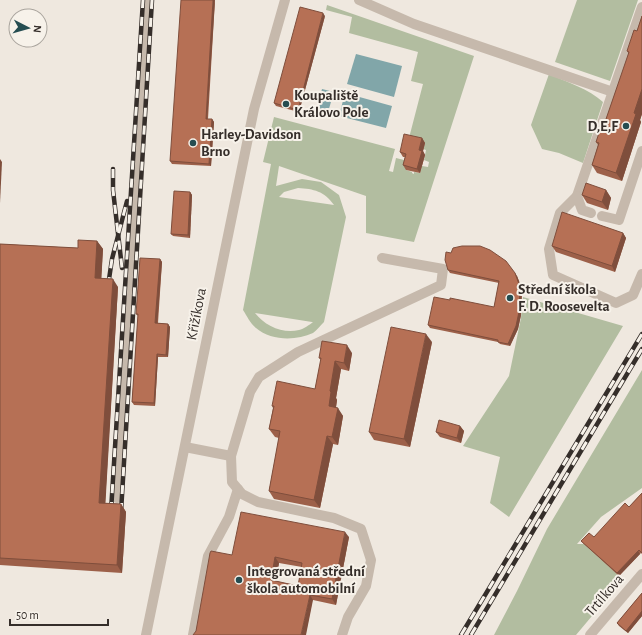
<svg xmlns="http://www.w3.org/2000/svg" width="642" height="635" font-family="'Alegreya Sans',sans-serif">
<rect width="100%" height="100%" fill="#efe8df"/>
<g fill="#b2bda0" fill-rule="evenodd">
<polygon points="577,0 638,0 610,81 555,62"/>
<path d="M327,5L474,56L414,242L366,233V196L279,166L276,186L302,179L321,182L339,195L346,217L324,322C321,325 317,330 313,333C296,341 271,341 256,328C250,323 247,316 243,310L271,164L263,162L274,117L395,149L389,171L393,172L396,158L408,161L406,170L412,172V173L414,174V172L420,173L422,166L428,167L429,162L424,160L426,150L423,149L425,143L409,138L423,84L411,81L418,52L349,33L352,17L326,10ZM298,188C314,189 324,191 334,205L279,197L284,192ZM255,313L312,322H313C309,325 304,329 299,330C283,334 265,326 255,313Z"/>
<path d="M549,74C567,82 589,89 603,102L583,163L559,153L542,149L531,125Z"/>
<polygon points="523,297 623,326 509,517 490,503 500,457 463,446 509,376 521,318"/>
<polygon points="642,370 642,488 601,517 577,544 584,544 623,579 576,635 494,635 517,591 547,529"/>
</g>
<g fill="#81a6a9">
<polygon points="356,54 402,66 394,97 347,84"/>
<polygon points="322,89 334,92 328,112 317,109"/>
<polygon points="345,93 392,106 386,128 339,116"/>
</g>
<g fill="none" stroke-linecap="round" stroke-linejoin="round">
<g stroke="#c6b9ac" stroke-width="10">
<polyline points="359,0 414,24 613,92"/>
<polyline points="642,7 577,196 560,213 549,249 553,275 616,303 633,295 642,274"/>
<polyline points="577,196 582,210 591,213"/>
<polyline points="602,216 619,220 642,151"/>
<polyline points="185,447 231,456"/>
<polyline points="117,498 142,81 149,0"/>
<polyline points="146,635 254,109 285,0"/>
<polyline points="193,635 208,556 229,517 238,489"/>
<polyline points="342,635 348,617 366,586 371,560 361,529 334,518 258,502 242,494 232,482 231,456 250,392 259,377 298,352 441,285 443,269 382,258"/>
<polyline points="590,635 642,574"/>
</g>
<g stroke="#352e2a" stroke-width="4.5">
<g id="rail">
<polyline points="113,169 113,190 122,268"/>
<polyline points="108,286 112,259 127,201"/>
<polyline points="111,511 143,0"/>
<polyline points="121,512 152,0"/>
<polyline points="461,635 642,334"/>
<polyline points="471,635 642,349"/>
</g>
</g>
<use href="#rail" stroke="#f7f2ea" stroke-width="3" stroke-dasharray="9" stroke-linecap="butt"/>
</g>
<g fill="#9d6049" fill-rule="evenodd">
<polygon points="215,0 208,119 212,119 214,122 211,166 172,164 170,161"/>
<polygon points="325,16 299,112 276,106 274,103"/>
<polygon points="642,16 642,114 640,120 641,122 622,181 597,173 592,165 598,145 596,142 605,122 629,54 627,51 637,31"/>
<polygon points="422,138 425,143 423,151 425,155 420,173 406,170 403,165 405,157 403,157 400,152"/>
<polygon points="606,190 611,198 608,210 587,203 582,195"/>
<polygon points="190,192 192,195 190,238 173,236 171,234"/>
<polygon points="623,233 626,238 615,272 556,252 552,246"/>
<polygon points="97,241 103,249 101,278 118,287 105,503 121,504 126,512 122,573 0,565 0,244 78,248"/>
<polygon points="160,259 162,262 158,323 168,324 170,327 168,357 158,357 155,406 134,405 132,402 138,316 136,314"/>
<polygon points="448,270 517,276 522,289 521,315 518,329 510,346 500,344 498,342 430,328 428,325 494,307 499,283 450,273"/>
<polygon points="432,342 410,447 374,440 369,432"/>
<polygon points="352,353 349,371 341,369 336,398 337,400 336,407 343,416 338,445 333,444 320,508 274,499 269,491 279,438 275,437 269,429 273,408 272,406 315,389 321,360 319,358"/>
<polygon points="460,426 464,431 461,443 440,437 436,432"/>
<polygon points="642,493 642,554 641,553 640,554 619,576 584,544 581,541 594,537 629,507"/>
<path d="M349,537L336,605L313,600L196,631L232,555ZM279,563L302,567L298,586L276,581Z"/>
<polygon points="642,593 642,616 628,633 619,626 617,623"/>
</g>
<g fill="#7f4e3c">
<polygon points="213,0 215,0 207,122 206,119"/>
<polygon points="323,13 325,16 299,112 298,110"/>
<polygon points="642,89 642,114 640,120 641,122 622,181 616,173 634,113"/>
<polygon points="212,119 214,122 211,166 209,164"/>
<polygon points="422,138 425,143 423,151 425,155 420,173 417,169 419,150"/>
<polygon points="0,159 2,162 0,203"/>
<polygon points="606,190 611,198 608,210 602,202"/>
<polygon points="190,192 192,195 190,238 188,235"/>
<polygon points="623,233 626,238 615,272 612,266"/>
<polygon points="97,241 103,249 101,286 95,278"/>
<polygon points="160,259 162,262 157,326 155,323"/>
<polygon points="515,273 517,276 522,289 521,315 518,329 510,346 508,344"/>
<polygon points="113,279 118,287 105,511 99,503"/>
<polygon points="168,324 170,327 168,357 166,355"/>
<polygon points="426,334 432,342 410,447 404,439"/>
<polygon points="347,345 352,353 349,371 344,363"/>
<polygon points="157,354 158,357 155,406 154,403"/>
<polygon points="335,361 341,369 336,398 337,400 335,414 329,406 330,391"/>
<polygon points="338,408 343,416 338,445 332,437"/>
<polygon points="460,426 464,431 461,443 457,438"/>
<polygon points="327,436 333,444 320,508 314,500"/>
<polygon points="121,504 126,512 122,573 117,565"/>
<polygon points="345,532 349,537 336,605 332,599"/>
<polygon points="638,551 640,554 619,576 617,573"/>
<polygon points="275,557 279,563 275,586 271,580"/>
<polygon points="310,595 313,600 306,635 301,635"/>
<polygon points="642,611 642,616 628,633 626,631"/>
</g>
<g fill="#b67055" stroke="#7f4e3c" fill-rule="evenodd">
<polygon points="181,0 213,0 206,119 212,119 209,164 170,161"/>
<polygon points="300,7 323,13 298,110 274,103"/>
<polygon points="642,16 642,89 634,113 636,114 616,173 592,165 599,143 596,142 603,121 605,122 629,52 627,51 634,30 637,31"/>
<polygon points="404,134 422,138 419,150 422,151 417,169 403,165 406,154 400,152"/>
<polygon points="586,183 606,190 602,202 582,195"/>
<polygon points="174,191 190,192 188,235 171,234"/>
<polygon points="562,212 623,233 612,266 552,246"/>
<polygon points="78,240 97,241 95,278 113,279 99,503 121,504 117,565 0,558 0,244 78,248"/>
<polygon points="462,246 480,246 490,250 506,261 515,273 520,287 519,312 516,326 508,344 498,342 498,340 428,325 434,297 450,300 450,298 494,307 499,281 448,270 445,260 446,252 451,253 453,248"/>
<polygon points="140,258 160,259 155,323 168,324 166,355 157,354 154,403 132,402 138,314 136,314"/>
<polygon points="391,327 426,334 404,439 369,432"/>
<polygon points="322,341 347,345 344,363 335,361 330,391 331,392 329,406 338,408 332,437 327,436 314,500 269,491 280,431 269,429 274,406 272,406 277,381 315,389 321,358 319,358"/>
<polygon points="439,420 460,426 457,438 436,432"/>
<polygon points="642,493 642,553 639,550 638,551 617,573 581,541 589,533 594,537 625,503 629,507"/>
<path d="M241,512L345,532L332,599L310,595L301,635H193L196,631L210,553L211,551L232,555ZM275,557L302,563L298,586L271,580Z"/>
<polygon points="642,593 642,611 626,631 617,623"/>
</g>
<g fill="#254d51" stroke="#f7f2ea" stroke-width="1.5">
<circle cx="286" cy="104" r="4"/>
<circle cx="626" cy="126" r="4"/>
<circle cx="193" cy="143" r="4"/>
<circle cx="510" cy="298" r="4"/>
<circle cx="239" cy="580" r="4"/>
</g>
<g text-anchor="middle" stroke-width="4" stroke-linejoin="round" paint-order="stroke">
<g font-size="15" font-weight="bold" fill="#352e2a" stroke="#f7f2ea" text-anchor="start">
<text x="294" y="100">Koupaliště<tspan x="294" dy="17">Královo Pole</tspan></text>
<text x="618" y="131" text-anchor="end">D,E,F</text>
<text x="201" y="139">Harley-Davidson<tspan x="201" dy="17">Brno</tspan></text>
<text x="518" y="294">Střední škola<tspan x="518" dy="17">F. D. Roosevelta</tspan></text>
<text x="247" y="576">Integrovaná střední<tspan x="247" dy="17">škola automobilní</tspan></text>
</g>
<g font-size="15" fill="#352e2a" stroke="#f7f2ea">
<text transform="translate(196 314) rotate(-79)" y="5">Křižíkova</text>
<text transform="translate(604 595) rotate(-49)" y="5">Trtílkova</text>
</g>
</g>
<g transform="translate(28 28) rotate(96)"><circle r="19" fill="#f7f2ea" stroke="#a9a49d"/>
<path d="M0-3L7 15L0 10L-7 15Z" fill="#254d51"/>
<text y="-6" font-size="11" font-weight="bold" text-anchor="middle" fill="#352e2a">N</text>
</g>
<path d="M10 619v6h98v-6" fill="none" stroke="#352e2a" stroke-width="2"/>
<text x="16" y="619" font-size="12" fill="#352e2a" stroke="#f7f2ea" stroke-width="3" paint-order="stroke">50 m</text>
</svg>
